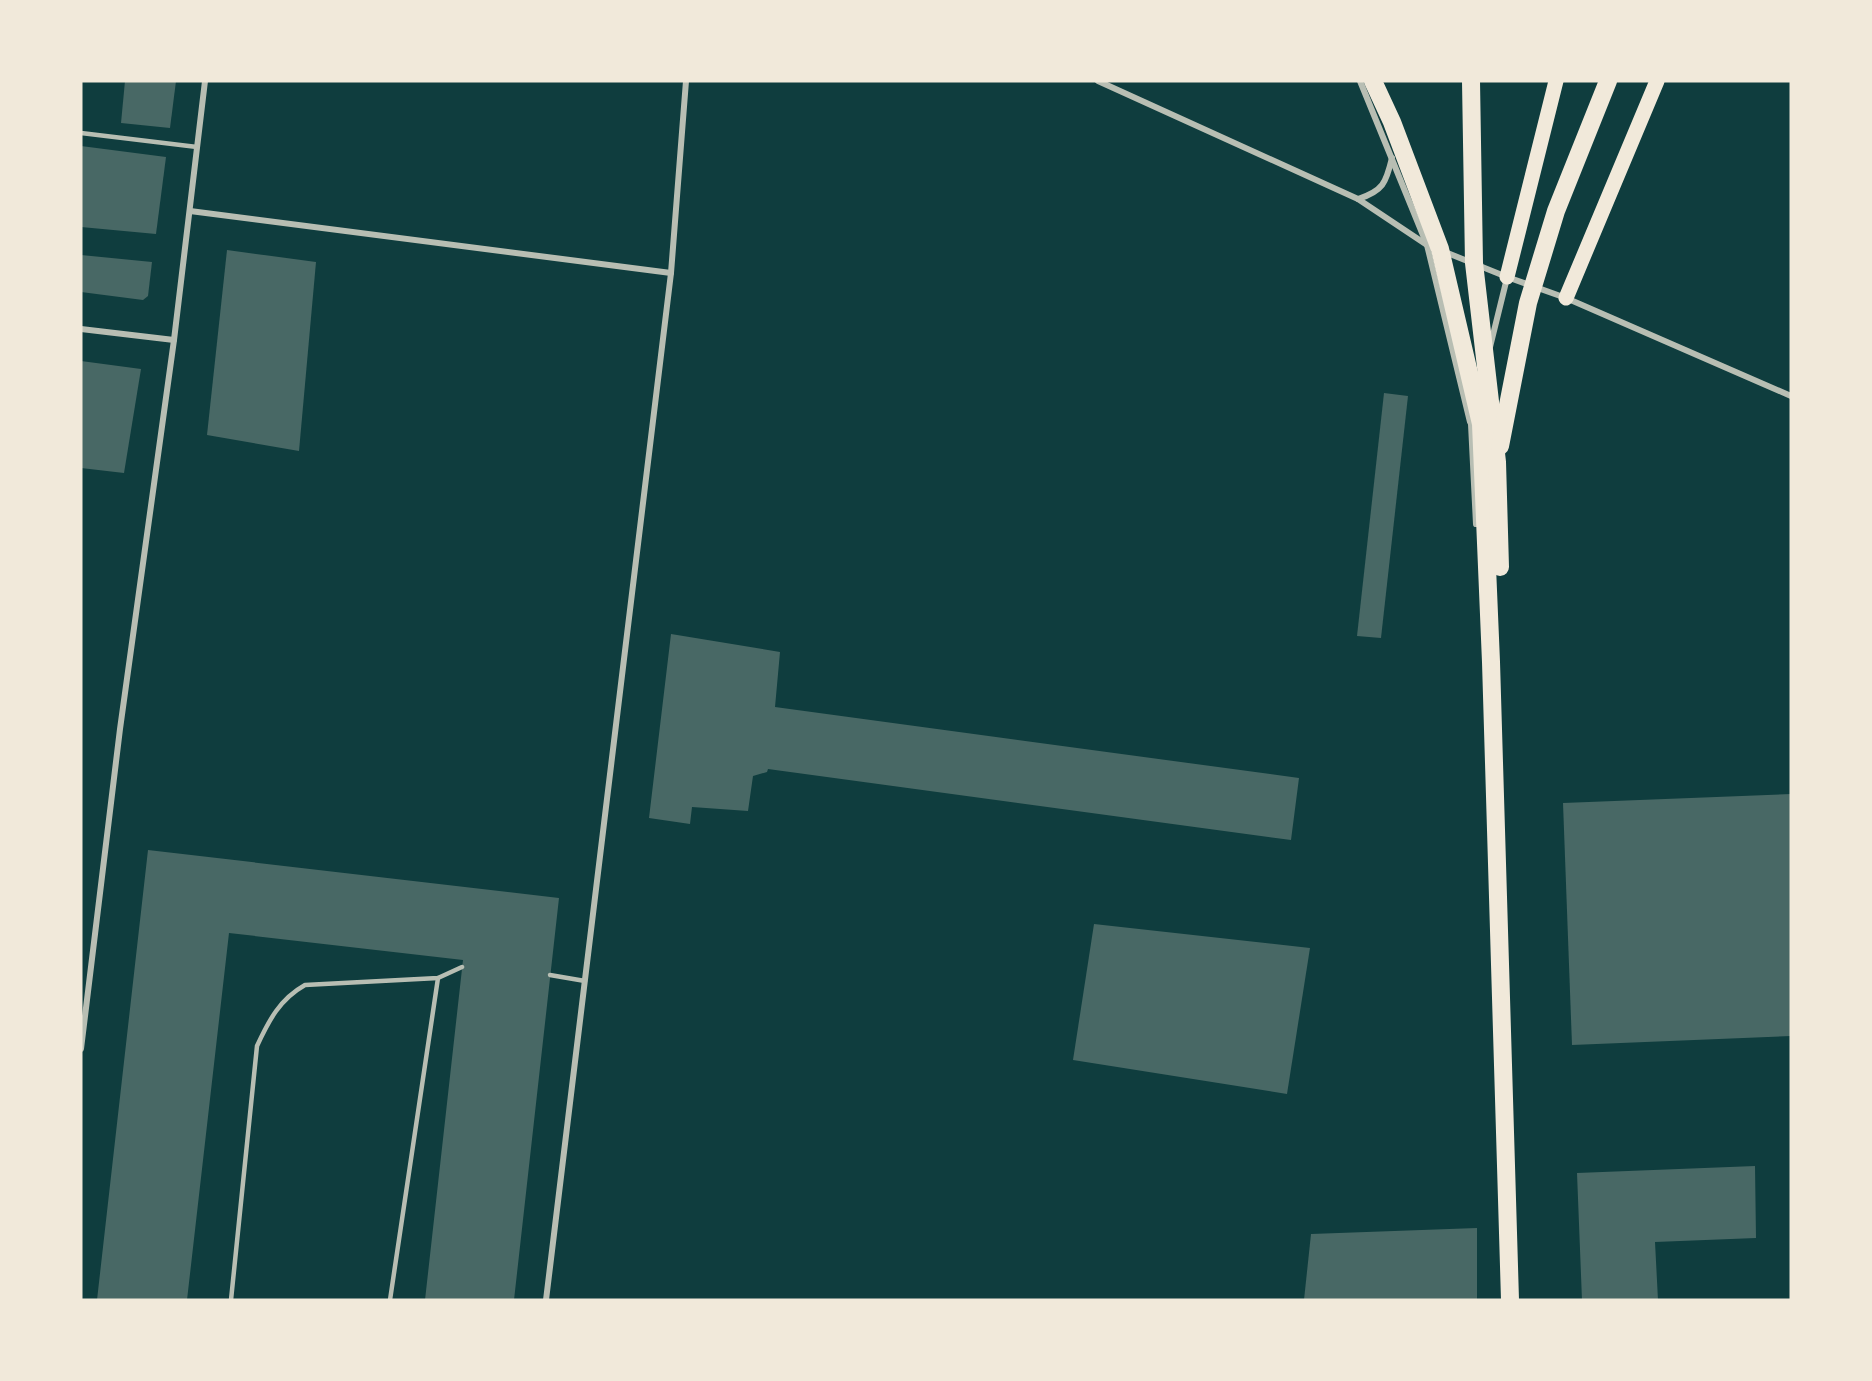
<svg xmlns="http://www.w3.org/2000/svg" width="1872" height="1381" font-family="'Nunito Sans',sans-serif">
<rect width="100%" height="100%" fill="#0f3d3e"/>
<g fill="#486865">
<polygon points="125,81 176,81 170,128 121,123"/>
<polygon points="81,146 166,157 156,234 81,227"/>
<polygon points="227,250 316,262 299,451 207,435"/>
<polygon points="81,255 152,262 148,296 143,300 81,292"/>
<polygon points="81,361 141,369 124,473 81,468"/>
<polygon points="1384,393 1408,396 1381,638 1357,636"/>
<polygon points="671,634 780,652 775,707 1299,778 1291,840 768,769 767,772 753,776 748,811 692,807 690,824 649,818"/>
<polygon points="1791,794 1791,1036 1572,1045 1563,803"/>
<polygon points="148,850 559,898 514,1300 425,1300 463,960 229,933 187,1300 97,1300"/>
<polygon points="1094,924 1310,948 1287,1094 1073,1060"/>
<polygon points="1755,1166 1756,1238 1655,1242 1658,1300 1582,1300 1577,1173"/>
<polygon points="1477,1228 1477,1300 1304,1300 1311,1234"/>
</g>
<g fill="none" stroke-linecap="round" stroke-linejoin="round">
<g stroke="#b8beb3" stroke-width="4.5">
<polyline points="81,133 197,147"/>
<polyline points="550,975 585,981"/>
<path d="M231,1300L257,1046C269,1020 280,999 305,985L438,978L462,967"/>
<polyline points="390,1300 438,978"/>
</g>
<g stroke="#b8beb3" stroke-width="6">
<polyline points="1098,81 1358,199 1427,245 1436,248"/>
<polyline points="1360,81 1427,245 1470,422"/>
<path d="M1358,199C1383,191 1386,183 1392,158"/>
<polyline points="190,211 671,273"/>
<polyline points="1445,252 1507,277 1566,298 1791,396"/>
<polyline points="81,329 174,340"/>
<polyline points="1490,347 1507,278"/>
<polyline points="1473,415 1471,424 1476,524"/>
<polyline points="81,1049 120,729 174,340 205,81"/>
<polyline points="546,1300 671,273 686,81"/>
</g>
<g stroke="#f1e9da" stroke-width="15">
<polyline points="1507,277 1556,81"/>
<polyline points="1566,298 1657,81"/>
</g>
<g stroke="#f1e9da" stroke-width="18">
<polyline points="1373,81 1392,122 1440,249 1481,424 1491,662 1510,1300"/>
<polyline points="1471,81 1474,263 1497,462 1500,567"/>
<polyline points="1500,446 1528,303 1556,211 1608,81"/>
</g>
</g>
<rect width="1872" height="1381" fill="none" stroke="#f1e9da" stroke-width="165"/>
</svg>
